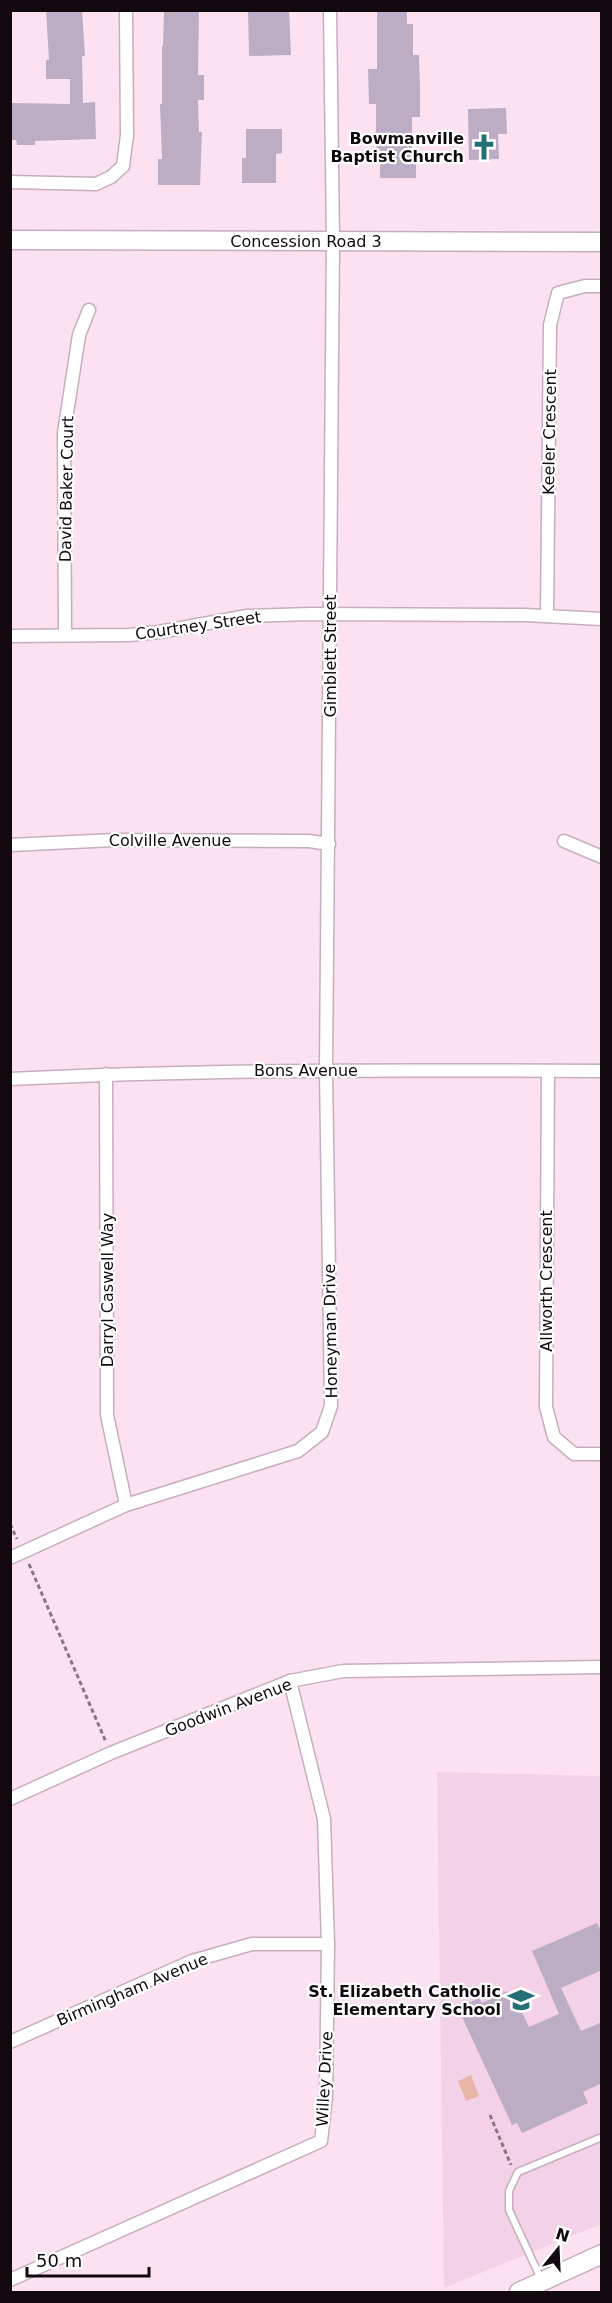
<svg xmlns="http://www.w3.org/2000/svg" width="612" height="2303" font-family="'DejaVu Sans',sans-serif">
<rect width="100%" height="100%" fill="#fce1f1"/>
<polygon fill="#f3d2e7" points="437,1772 602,1776 601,2224 444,2288"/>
<polygon fill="#e7b5a8" points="471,2075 479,2096 466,2101 458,2081"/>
<g fill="#bcadc4">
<polygon points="46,10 82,10 85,56 82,56 83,103 95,102 96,139 35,141 35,145 17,145 16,140 10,140 10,103 70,104 70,79 46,79 46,60 49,60"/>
<polygon points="164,10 199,10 198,75 204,75 204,100 198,100 199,132 202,132 200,185 158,185 158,159 162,159 160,104 162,104 162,46 163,46"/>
<polygon points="248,10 289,10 291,55 249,56"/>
<polygon points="377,10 407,10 407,24 413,24 413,55 419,55 420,88 420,117 412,117 412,153 416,153 416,178 380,178 380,149 376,149 376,104 369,104 368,69 377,69"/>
<polygon points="506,108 507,134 498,134 499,159 469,160 468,109"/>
<polygon points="246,129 282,129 282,153 276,154 276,183 242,183 242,158 246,158"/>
<polygon points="597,1923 602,1934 602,1970 561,1988 581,2031 602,2022 602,2083 583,2092 588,2103 522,2133 517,2123 512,2125 458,2008 479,1998 482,2003 507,1991 512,2001 516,1999 529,2027 559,2014 532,1951"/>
</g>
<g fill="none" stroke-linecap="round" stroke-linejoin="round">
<g stroke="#c7aebe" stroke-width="9">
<polyline id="lane" points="541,2279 509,2210 509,2191 518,2172 602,2137"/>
</g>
<g stroke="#c7aebe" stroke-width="15">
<g id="street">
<polyline points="10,182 96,184 111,177 123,166 127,135 126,10"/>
<polyline points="547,616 550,325 558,293 585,286 602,286"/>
<polyline points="65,635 64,433 79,335 89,310"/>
<polyline points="10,636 129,635 159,632 247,616 310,614 525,615 602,619"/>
<polyline points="564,841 602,857"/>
<polyline points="10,845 114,840 309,841 329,844"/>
<polyline points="548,1071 546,1407 554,1437 574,1454 602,1454"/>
<polyline points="106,1074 107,1415 126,1505"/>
<path d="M10,1079C208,1069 404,1070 602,1071"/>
<polyline points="10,1558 126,1505 298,1451 322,1432 331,1406 326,1070 333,241 330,10"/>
<polyline points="10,1799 111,1753 290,1681 343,1671 602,1667"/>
<polyline points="10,2042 192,1961 252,1944 328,1944"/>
<polyline points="10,2280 321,2141 326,2097 328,1944 324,1819 290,1681"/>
</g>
</g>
<g stroke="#c7aebe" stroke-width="21">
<g id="secondary">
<polyline points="10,240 602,242"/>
<polyline points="519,2292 602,2254"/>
</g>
</g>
<g stroke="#897782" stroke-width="3" stroke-dasharray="4.5 3" stroke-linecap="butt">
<polyline points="10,1524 17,1539"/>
<polyline points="29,1564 106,1742"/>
<polyline points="490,2115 511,2165"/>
</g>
<use href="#lane" stroke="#fff" stroke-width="6"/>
<use href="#street" stroke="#fff" stroke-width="12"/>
<use href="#secondary" stroke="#fff" stroke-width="18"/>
</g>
<defs>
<g id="church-bare" transform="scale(2.07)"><path d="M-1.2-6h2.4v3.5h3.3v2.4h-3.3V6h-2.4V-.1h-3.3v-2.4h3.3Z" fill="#246f76" stroke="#fff" stroke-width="2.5" paint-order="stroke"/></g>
<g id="school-bare" transform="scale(2.07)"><path d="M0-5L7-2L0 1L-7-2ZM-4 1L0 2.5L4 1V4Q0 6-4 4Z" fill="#246f76" stroke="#fff" stroke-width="2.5" paint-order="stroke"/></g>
</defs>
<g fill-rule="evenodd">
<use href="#church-bare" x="484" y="147"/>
<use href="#school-bare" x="521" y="2000"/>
</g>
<g text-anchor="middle" stroke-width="4.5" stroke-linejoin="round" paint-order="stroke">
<g font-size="16" font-weight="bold" fill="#11090e" stroke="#fff" text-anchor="end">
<text x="464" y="144">Bowmanville<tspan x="464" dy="18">Baptist Church</tspan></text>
<text x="501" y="1997">St. Elizabeth Catholic<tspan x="501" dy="18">Elementary School</tspan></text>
</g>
<g font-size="16" fill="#11090e" stroke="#fff">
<text x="306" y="247">Concession Road 3</text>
<text transform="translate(549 432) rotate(-89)" y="6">Keeler Crescent</text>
<text transform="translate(66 489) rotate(-89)" y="6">David Baker Court</text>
<text transform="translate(198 625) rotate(-8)" y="6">Courtney Street</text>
<text transform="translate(330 656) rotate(-90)" y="6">Gimblett Street</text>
<text x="170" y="846">Colville Avenue</text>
<text x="306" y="1076">Bons Avenue</text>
<text transform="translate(546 1281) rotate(-90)" y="6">Allworth Crescent</text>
<text transform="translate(107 1290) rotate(-90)" y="6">Darryl Caswell Way</text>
<text transform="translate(330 1331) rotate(-91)" y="6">Honeyman Drive</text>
<text transform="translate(228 1707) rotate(-21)" y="6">Goodwin Avenue</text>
<text transform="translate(132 1989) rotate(-23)" y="6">Birmingham Avenue</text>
<text transform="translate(324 2079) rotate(-87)" y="6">Willey Drive</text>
</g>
</g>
<rect width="612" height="2303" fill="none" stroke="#11090e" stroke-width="24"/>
<g transform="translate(558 2249) rotate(18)" stroke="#ffffff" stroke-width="4.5" paint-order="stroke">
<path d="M0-4.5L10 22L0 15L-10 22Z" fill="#11090e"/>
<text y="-9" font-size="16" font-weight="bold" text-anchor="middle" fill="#11090e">N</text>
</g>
<path d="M27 2267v9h122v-9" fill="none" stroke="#11090e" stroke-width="3"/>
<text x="36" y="2267" font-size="18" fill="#11090e" stroke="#ffffff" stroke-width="4.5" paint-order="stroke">50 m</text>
</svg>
